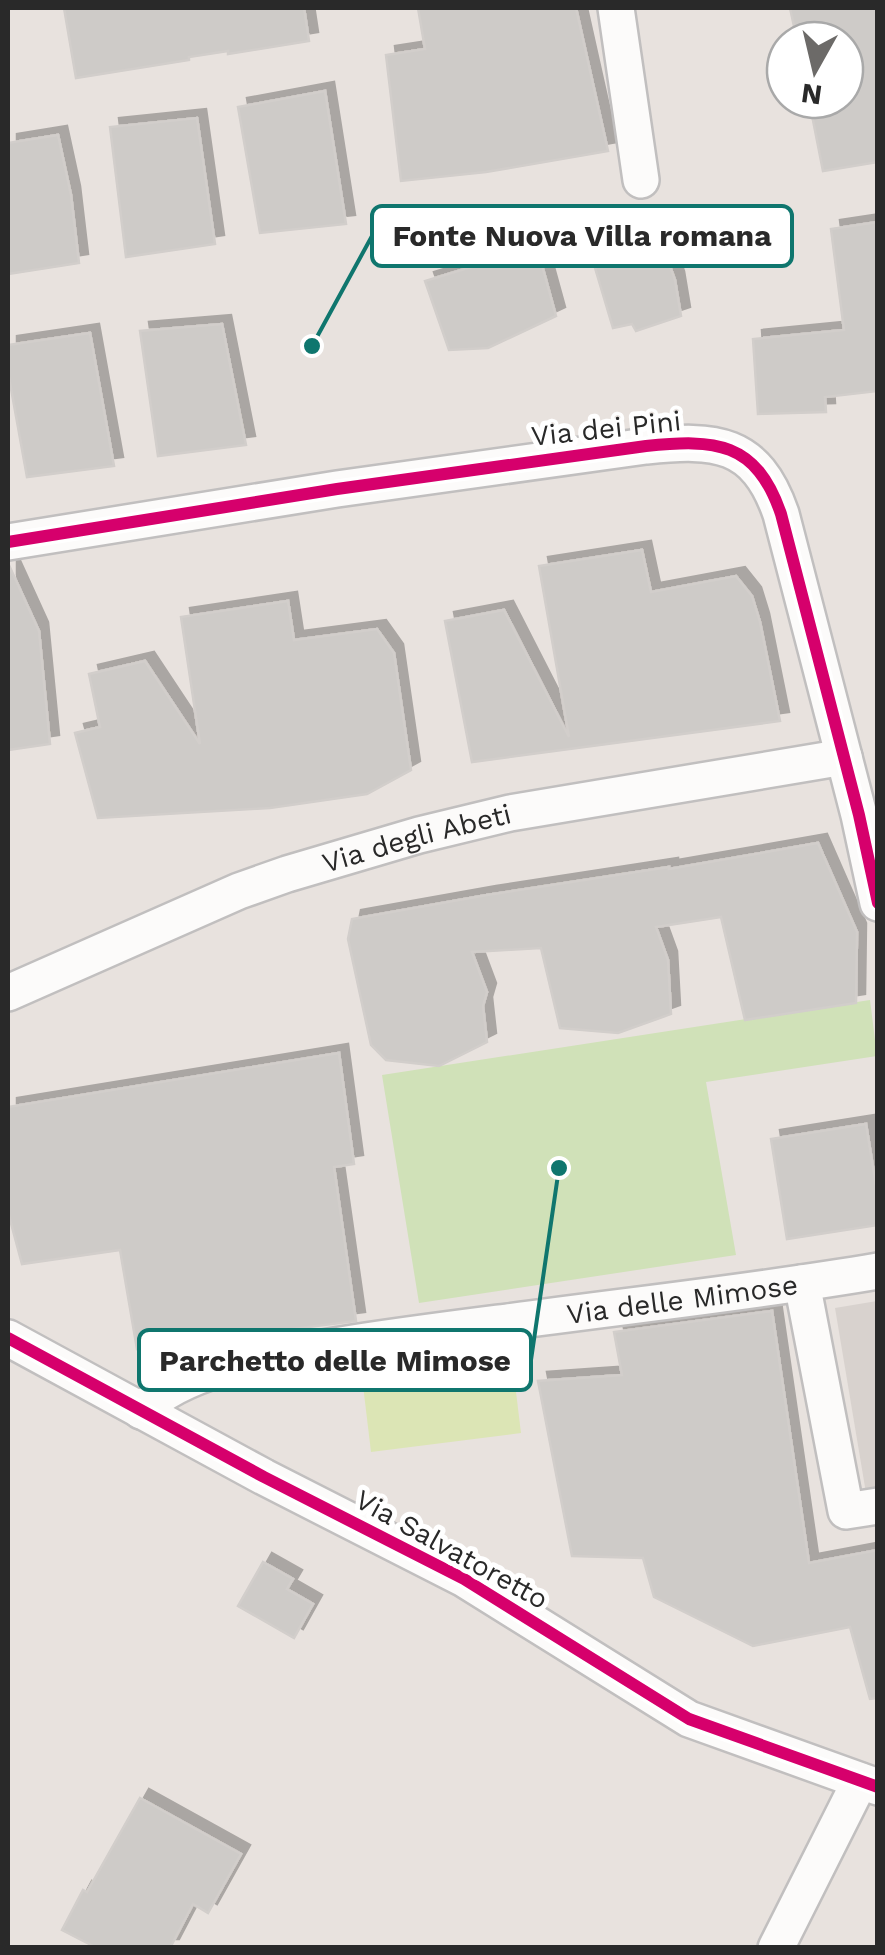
<svg xmlns="http://www.w3.org/2000/svg" width="885" height="1955" font-family="'Work Sans',sans-serif">
<defs>
<filter id="shadow"><feDropShadow dx="9" dy="-9" stdDeviation="0" flood-color="#0004"/></filter>
</defs>
<rect width="100%" height="100%" fill="#e8e2de"/>
<polygon fill="#d0e1b8" points="870,1000 877,1056 706,1082 736,1255 419,1303 382,1075"/>
<polygon fill="#dce5b5" points="512,1359 521,1433 371,1452 362,1377"/>
<polygon fill="#d8d2ce" points="877,1301 877,1491 866,1493 835,1308"/>
<g fill="#cecbc8" stroke="#d2cecb" stroke-width="2.5" filter="url(#shadow)">
<polygon points="64,8 304,8 309,41 228,54 228,51 189,57 189,60 76,78"/>
<polygon points="418,8 576,8 608,151 486,172 401,181 386,55 425,49"/>
<polygon points="790,8 878,8 878,162 823,171 809,100 845,100 845,40 797,40"/>
<polygon points="325,91 346,224 260,233 238,107"/>
<polygon points="197,118 215,244 126,257 110,127"/>
<polygon points="58,135 71,195 79,263 8,274 8,143"/>
<polygon points="652,216 675,280 681,316 636,331 632,324 613,328 584,231"/>
<polygon points="878,222 878,391 825,397 826,412 758,414 753,339 844,330 831,229"/>
<polygon points="537,247 556,316 488,348 449,350 425,281"/>
<polygon points="222,324 246,445 158,456 140,331"/>
<polygon points="90,333 114,466 27,477 8,372 8,345"/>
<polygon points="642,550 651,592 736,576 752,596 760,622 780,721 472,762 445,621 504,610 569,737 539,566"/>
<polygon points="8,563 39,631 50,744 8,750"/>
<polygon points="288,601 294,640 377,629 394,653 411,770 367,794 270,808 98,818 75,733 100,727 89,674 145,661 200,744 181,617"/>
<polygon points="818,843 857,932 856,1003 745,1020 721,917 656,927 668,960 671,1014 618,1033 560,1028 541,948 472,952 487,992 483,1006 487,1042 439,1066 386,1060 371,1045 348,939 352,919 487,895 669,867 669,869"/>
<polygon points="339,1053 354,1164 334,1167 356,1321 137,1349 120,1250 22,1264 8,1212 8,1107"/>
<polygon points="866,1124 878,1198 878,1225 787,1239 771,1139"/>
<polygon points="772,1311 809,1563 878,1550 878,1698 870,1699 850,1627 753,1646 654,1597 643,1558 572,1556 538,1381 622,1375 614,1332"/>
<polygon points="263,1562 293,1579 287,1589 313,1604 294,1638 238,1606"/>
<polygon points="140,1798 241,1854 208,1913 193,1904 170,1948 97,1948 62,1930 83,1890 87,1892"/>
</g>
<g fill="none" stroke-linecap="round" stroke-linejoin="round">
<g stroke="#c1bfbf" stroke-width="40">
<g id="street">
<polyline points="616,8 641,180"/>
<path d="M8,542L337,489L646,446C715,439 756,441 781,514L859,815L878,903"/>
<path id="s1" d="M8,993L239,891L287,874L419,835L510,813L844,757"/>
<polyline points="802,1283 846,1511 878,1506"/>
<polyline points="8,1338 264,1477 464,1579 689,1719 878,1787"/>
<path id="s2" d="M141,1411C189,1364 277,1356 341,1345C396,1336 452,1329 507,1322C631,1305 755,1292 878,1271"/>
<polyline points="776,1948 860,1781"/>
</g>
</g>
<use href="#street" stroke="#fcfbfa" stroke-width="35"/>
<g stroke="#fff" stroke-width="19">
<g id="cycleway">
<path d="M8,542L337,489L646,446C715,439 756,441 781,514L859,815L878,903"/>
<polyline points="8,1338 264,1477 464,1579 689,1719 878,1787"/>
</g>
</g>
<use href="#cycleway" stroke="#d6006c" stroke-width="12"/>
</g>
<g text-anchor="middle" stroke-width="10" stroke-linejoin="round" paint-order="stroke">
<g font-size="28" fill="#292929" stroke="#fff">
<text transform="translate(606 428) rotate(-6)" y="10">Via dei Pini</text>
<text dy="10" stroke="none"><textPath href="#s1" startOffset="438">Via degli Abeti</textPath></text>
<text dy="10" stroke="none"><textPath href="#s2" startOffset="558">Via delle Mimose</textPath></text>
<text transform="translate(452 1549) rotate(29)" y="10">Via Salvatoretto</text>
</g>
</g>
<path fill="none" stroke="#0f766e" stroke-width="4" d="M312 346L372 236M559 1168L531 1360"/>
<g fill="#0f766e" stroke="#fff" stroke-width="4">
<circle cx="312" cy="346" r="10"/>
<circle cx="559" cy="1168" r="10"/>
</g>
<g fill="#fff" stroke="#0f766e" stroke-width="4">
<rect x="372" y="206" width="420" height="60" rx="10"/>
<rect x="139" y="1330" width="392" height="60" rx="10"/>
</g>
<g font-size="30" text-anchor="middle" font-weight="bold" fill="#292929">
<text x="582" y="246">Fonte Nuova Villa romana</text>
<text x="335" y="1371">Parchetto delle Mimose</text>
</g>
<rect width="885" height="1955" fill="none" stroke="#292929" stroke-width="20"/>
<g transform="translate(815 70) rotate(188)"><circle r="48" fill="#ffffff" stroke="#a9a9a9" stroke-width="2.5"/>
<path d="M0-8L18 38L0 25L-18 38Z" fill="#6c6a68"/>
<text y="-15" font-size="28" font-weight="bold" text-anchor="middle" fill="#292929">N</text>
</g>
</svg>
